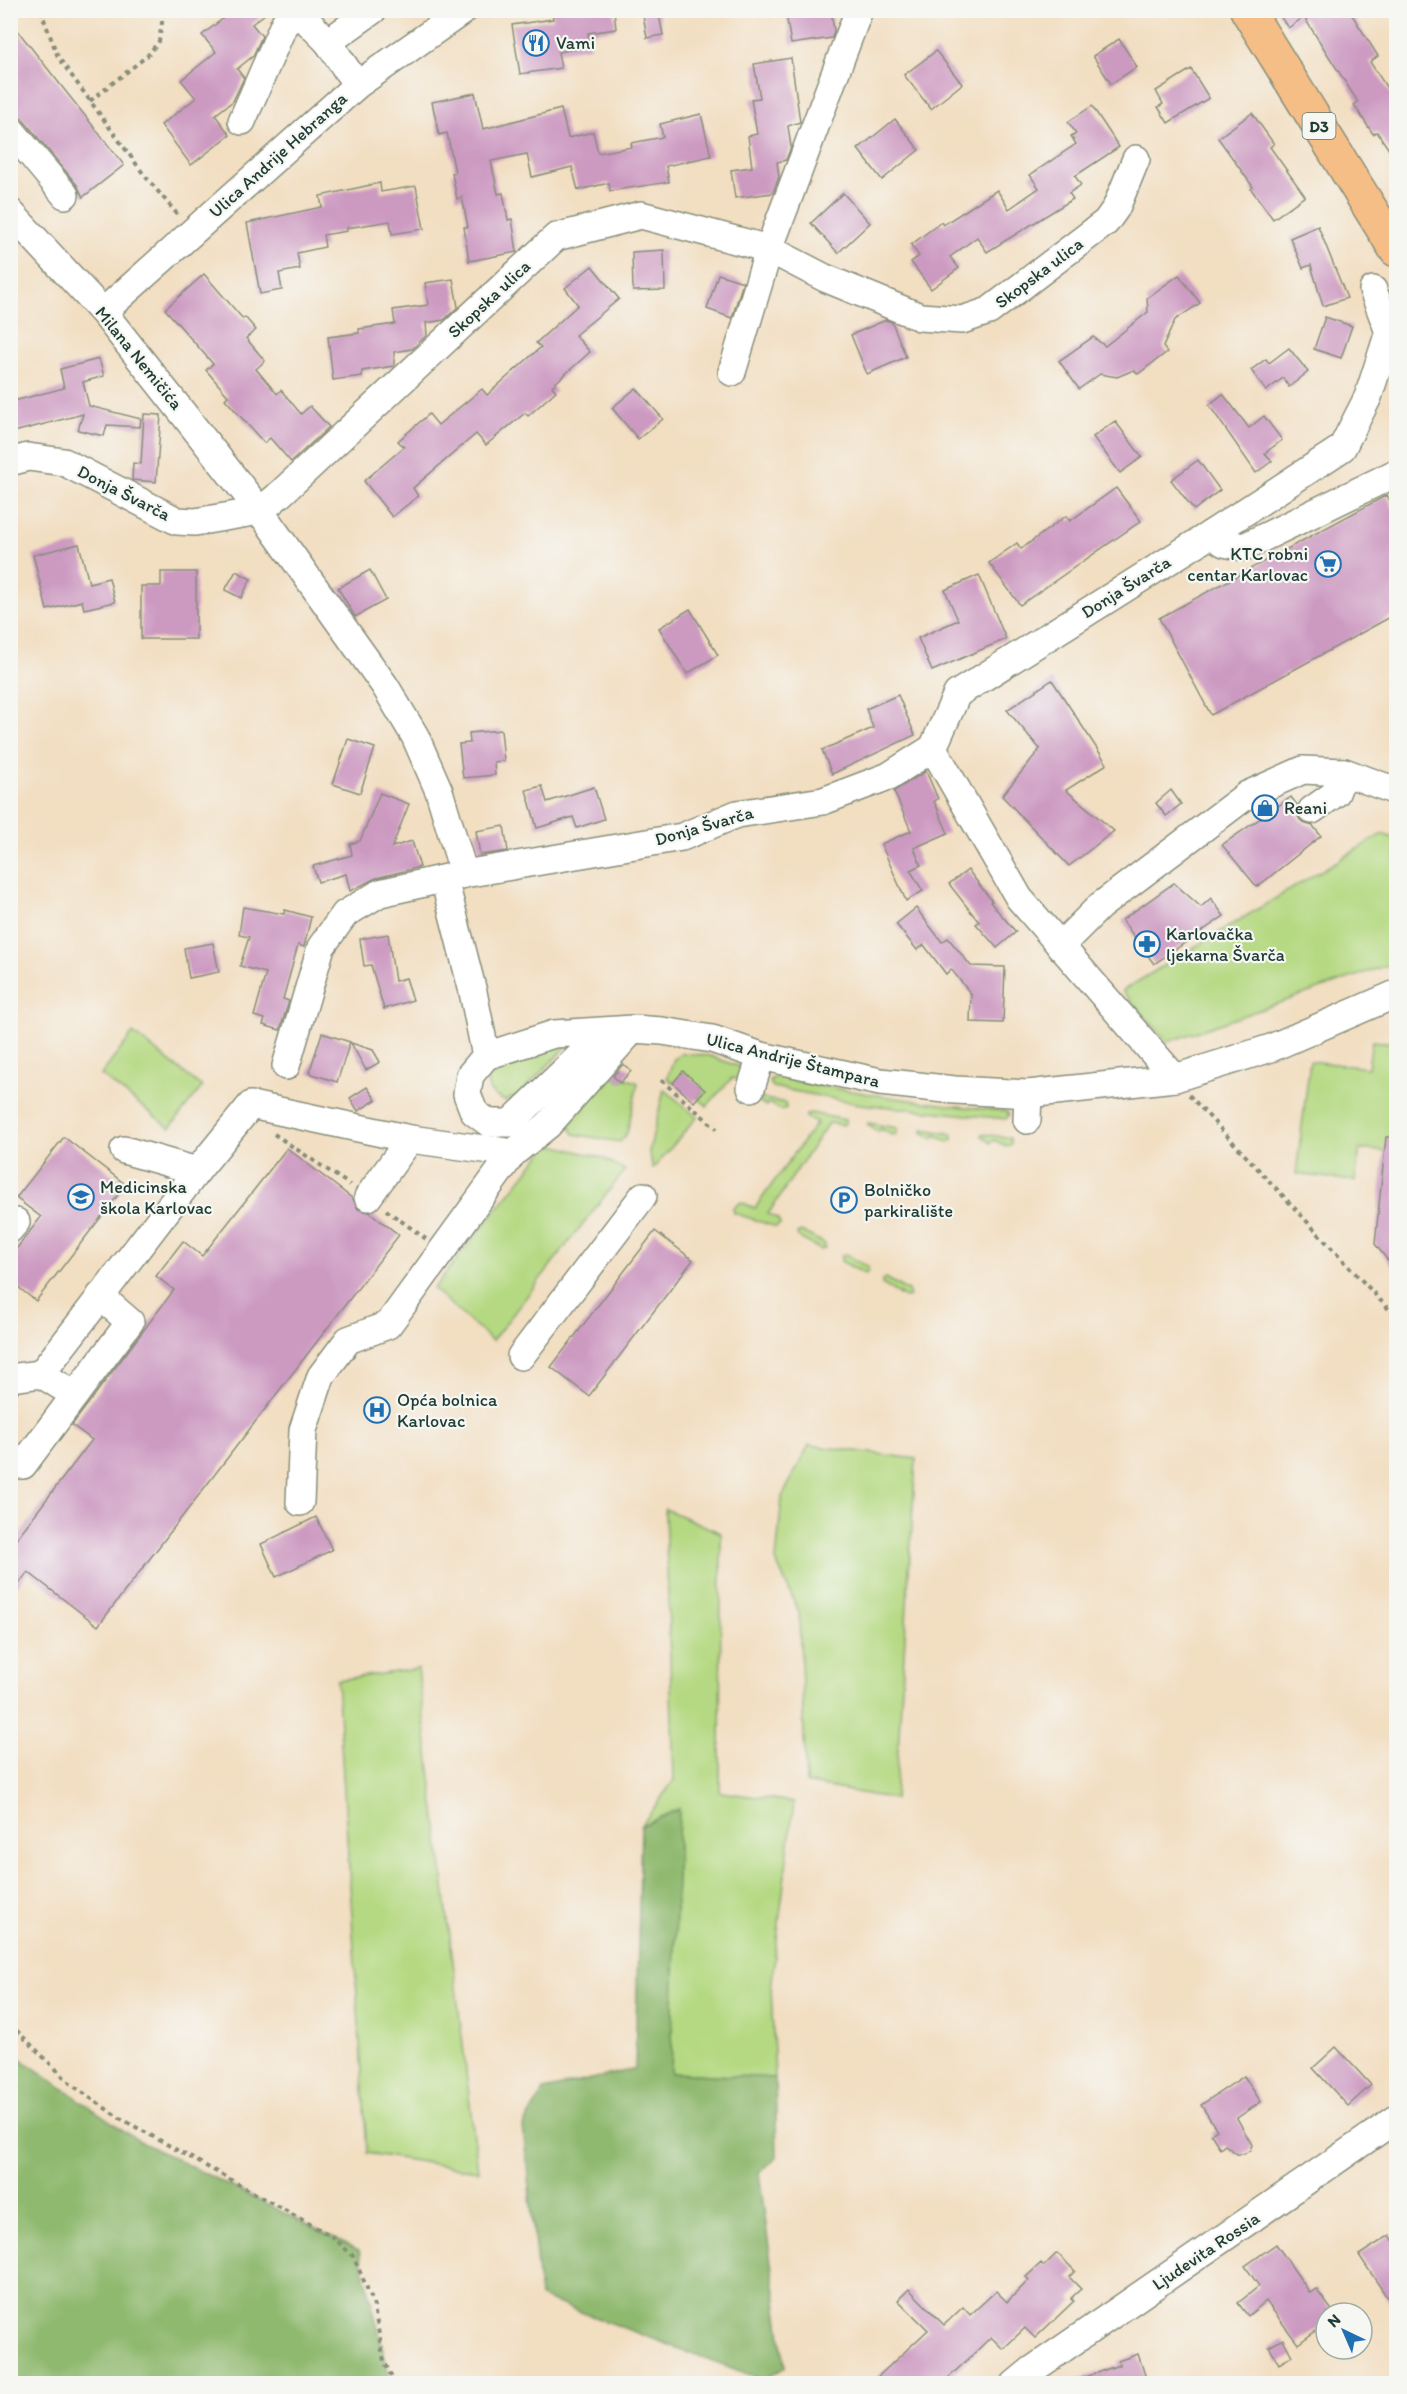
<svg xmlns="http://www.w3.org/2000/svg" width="1407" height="2394" font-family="Itim,sans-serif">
<rect width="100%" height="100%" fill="#f6f6f2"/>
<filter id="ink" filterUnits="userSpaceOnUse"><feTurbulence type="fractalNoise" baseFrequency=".0167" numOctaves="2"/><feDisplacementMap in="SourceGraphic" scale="12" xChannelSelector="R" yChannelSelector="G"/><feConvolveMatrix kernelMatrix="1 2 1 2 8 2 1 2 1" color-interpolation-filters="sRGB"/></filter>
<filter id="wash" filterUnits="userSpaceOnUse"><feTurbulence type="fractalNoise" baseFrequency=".008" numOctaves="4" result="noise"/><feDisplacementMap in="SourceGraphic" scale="24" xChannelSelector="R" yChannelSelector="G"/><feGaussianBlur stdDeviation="1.35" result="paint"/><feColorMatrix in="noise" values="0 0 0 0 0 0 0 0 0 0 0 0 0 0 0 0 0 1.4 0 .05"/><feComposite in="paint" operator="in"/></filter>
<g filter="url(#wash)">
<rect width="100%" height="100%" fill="#f2dec1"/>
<g fill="#b5d982" stroke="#6a8b5b" stroke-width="1.5">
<polygon points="1382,834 1396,839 1396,962 1168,1042 1122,991"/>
<polygon points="133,1033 202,1087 170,1128 101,1075"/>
<polygon points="1372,1041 1396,1043 1396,1153 1360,1149 1355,1181 1296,1174 1310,1061 1368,1068"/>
<path d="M571,1042L519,1095L505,1101C497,1098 490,1094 488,1086C482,1060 553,1048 571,1042Z"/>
<polygon points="682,1053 710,1056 746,1069 742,1080 732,1078 707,1106 698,1098 704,1091 683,1072 673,1083 667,1078 674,1059"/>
<polygon points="611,1075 620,1082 626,1078 638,1083 627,1133 620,1142 574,1134 569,1125"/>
<path d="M776,1077C855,1093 926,1104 1006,1111L1009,1115L1006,1119L860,1104L773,1087L769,1080Z"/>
<polygon points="664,1089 697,1117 653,1169 649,1152"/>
<polygon points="756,1097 785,1103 786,1108 781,1110 769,1103 766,1106 756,1100"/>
<polygon points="811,1113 845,1120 846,1123 842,1125 828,1123 768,1214 778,1219 780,1224 776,1227 734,1213 733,1208 741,1202 755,1208 817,1122 806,1118 806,1115"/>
<polygon points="868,1123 897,1128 897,1134 892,1135 881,1129 878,1132 868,1125"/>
<polygon points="923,1129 952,1134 953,1140 948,1142 936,1135 933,1139 923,1132"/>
<polygon points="982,1134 1010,1138 1011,1144 1006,1146 994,1140 991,1143 982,1136"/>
<polygon points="553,1145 603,1158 625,1170 492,1341 433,1289 544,1150"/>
<polygon points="801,1231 825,1244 825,1248 821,1250 798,1237 797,1233"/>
<polygon points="845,1254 868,1267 869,1271 865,1274 841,1261 841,1256"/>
<polygon points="886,1278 909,1292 909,1297 905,1298 882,1284 882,1280"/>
<polygon points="809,1445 916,1459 895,1799 806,1783 799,1613 776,1561 782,1497"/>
<polygon points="665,1509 721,1533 720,1792 794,1802 771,1988 775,2078 671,2073 679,1809 641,1826 674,1780"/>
<polygon points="418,1669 478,2171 367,2153 337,1680"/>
</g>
<g fill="#90b970" stroke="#587b52" stroke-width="1.5">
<polygon points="679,1809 671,2073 775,2078 777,2157 759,2173 785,2367 764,2380 540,2297 523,2126 544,2090 635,2069 641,1826"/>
<polygon points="11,2052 139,2141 359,2250 391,2383 11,2383"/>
</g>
<g id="blocks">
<g fill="#cc99c1">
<polygon points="234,10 270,10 252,24 262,36 253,56 237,69 244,78 233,101 215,115 230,135 191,165 161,125 196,98 181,80 216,52 202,35"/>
<polygon points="552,10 614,10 616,29 588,33 590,47 558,52 561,68 520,74 512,25 553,19"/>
<polygon points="642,10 658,10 663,35 647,38"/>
<polygon points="792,10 831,10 834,31 832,38 791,44 786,14 793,13"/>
<polygon points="1276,10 1349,10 1378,56 1370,62 1396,102 1396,160 1377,132 1373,134 1354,105 1358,102 1304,17 1288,28"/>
<polygon points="10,21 124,165 83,197 77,185 10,104"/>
<polygon points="1119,39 1137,67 1111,84 1093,56"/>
<polygon points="936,51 962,84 931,109 904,75"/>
<polygon points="791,58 800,122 788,126 791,147 786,160 777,162 779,177 773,193 735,198 731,170 752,167 748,136 757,134 751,99 760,98 754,64"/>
<polygon points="1191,69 1209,98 1168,123 1158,107 1163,104 1156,91"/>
<polygon points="475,93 483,129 561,109 568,138 593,132 598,153 632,147 631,143 663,137 660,124 701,114 711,156 666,166 669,182 610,191 609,183 578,190 572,167 532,177 527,154 491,161 498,194 503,193 508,220 512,219 517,252 469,261 464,227 468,227 462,197 457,199 452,173 455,172 447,133 439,135 432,102"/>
<polygon points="1092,106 1119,147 1075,176 1081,185 1069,193 1073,199 987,252 977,237 950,257 959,268 931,289 911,262 919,256 911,245 941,222 943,225 997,190 1009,209 1039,188 1030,175 1076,144 1071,136 1076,133 1068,122"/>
<polygon points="1252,113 1274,144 1270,147 1305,196 1273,219 1251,189 1253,187 1218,138"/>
<polygon points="895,119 919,150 882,180 858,149"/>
<polygon points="380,183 381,192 416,186 424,229 392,234 390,221 347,228 347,231 323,235 325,247 297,253 300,269 279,273 282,290 260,294 247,223 322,207 320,196"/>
<polygon points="843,193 870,223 838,253 811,223"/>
<polygon points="1318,226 1347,298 1323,306 1311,265 1303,268 1290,238"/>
<polygon points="664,250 665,290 633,291 632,252"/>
<polygon points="592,266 619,299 575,335 590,352 552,386 556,391 528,416 525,413 486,445 476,434 413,488 418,496 392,517 364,481 404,447 398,441 429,414 438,425 482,389 487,395 541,347 536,343 578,305 565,288"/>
<polygon points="204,274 243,319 245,317 256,330 246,338 265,361 256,369 277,394 281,390 301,414 310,406 329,427 291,462 270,438 264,443 225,399 228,396 206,370 213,364 165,309"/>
<polygon points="718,274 743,282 732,318 707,309"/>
<polygon points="1179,275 1200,303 1175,320 1163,347 1167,352 1138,374 1134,370 1117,377 1100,374 1079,389 1059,361 1093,337 1105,346 1148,312 1147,298"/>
<polygon points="453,279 458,307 444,320 426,323 427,335 412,349 394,352 394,366 362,371 362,376 333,380 328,337 359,333 359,329 395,324 393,310 428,305 425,283"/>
<polygon points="1325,317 1352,326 1341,358 1314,349"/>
<polygon points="886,320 892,322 906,357 867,374 851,335"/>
<polygon points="1289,348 1308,372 1289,387 1283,378 1266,391 1251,370 1266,359 1269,363"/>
<polygon points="99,359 104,376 83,382 89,406 141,419 140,427 107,425 104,436 78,430 83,414 10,433 10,402 64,388 60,369"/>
<polygon points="636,388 663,419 638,439 612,408"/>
<polygon points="1223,394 1249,428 1264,416 1282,440 1265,453 1272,461 1256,473 1209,405"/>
<polygon points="144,414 161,415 156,482 132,480 133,463 141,464"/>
<polygon points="1115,421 1142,457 1120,473 1093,437"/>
<polygon points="1198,460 1220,490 1194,510 1171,480"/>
<polygon points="1116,488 1141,521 1020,605 989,563 1017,543 1021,549 1066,516 1070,521"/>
<polygon points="1387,495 1396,513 1396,614 1211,715 1159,618"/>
<polygon points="79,544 89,583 109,578 115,602 84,609 82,601 47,610 33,555"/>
<polygon points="370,570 386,600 355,617 338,588"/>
<polygon points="236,571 251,579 241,598 225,590"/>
<polygon points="161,572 196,572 196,639 141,639 141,586 161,586"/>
<polygon points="979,575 1006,639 932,671 918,638 958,620 945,590"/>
<polygon points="690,609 718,655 687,674 659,628"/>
<polygon points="1052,680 1107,764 1066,790 1114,831 1069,866 1002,796 1040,749 1007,710"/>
<polygon points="898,695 915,735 832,774 822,750 873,728 866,709"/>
<polygon points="501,730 504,761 494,762 495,775 463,778 459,744 470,743 469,733"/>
<polygon points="348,739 375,748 360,793 333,784"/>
<polygon points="926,771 938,799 934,801 948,833 914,848 921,865 910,870 923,891 906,901 881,844 911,831 894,791"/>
<polygon points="542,786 547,802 594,787 604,819 577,828 573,817 537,828 526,790"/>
<polygon points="1171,790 1181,804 1166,816 1156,803"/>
<polygon points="380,793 409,804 392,847 412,841 420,867 376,878 350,891 346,874 318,882 313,866 352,855 350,844 360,841"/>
<polygon points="1291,797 1297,805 1296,812 1300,820 1306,824 1313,826 1321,836 1257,887 1222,845"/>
<polygon points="504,826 508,851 480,855 476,831"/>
<polygon points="968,870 992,901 990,902 1016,932 997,948 976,924 979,922 949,884"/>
<polygon points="1174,883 1201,907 1211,898 1224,916 1154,964 1122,920"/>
<polygon points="243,907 284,914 285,910 311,917 304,947 298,945 283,999 289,1001 280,1030 263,1025 265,1019 254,1016 266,973 240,966 249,937 239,935"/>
<polygon points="916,908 942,942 948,938 971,966 1005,967 1003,1023 970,1022 971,994 951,969 946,974 924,945 917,950 896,924"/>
<polygon points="388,934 395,981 406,978 413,1000 384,1009 371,965 364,966 360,939"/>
<polygon points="213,943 219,972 189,978 184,948"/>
<polygon points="322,1033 350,1042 337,1082 309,1073"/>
<polygon points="351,1043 373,1050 380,1062 366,1070"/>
<polygon points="623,1064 631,1071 620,1083 613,1076"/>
<polygon points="683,1071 705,1090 694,1102 673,1083"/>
<polygon points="367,1087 376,1100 358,1111 350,1098"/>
<polygon points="64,1137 126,1185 36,1301 10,1281 10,1257 41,1217 16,1198"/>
<polygon points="1386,1137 1396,1137 1396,1271 1375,1244"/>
<polygon points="287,1148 353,1199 358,1209 369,1212 399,1235 98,1626 28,1572 10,1595 10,1547 92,1440 72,1425 174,1290 156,1276 183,1241 202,1256"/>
<polygon points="655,1231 693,1260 589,1396 551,1367"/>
<polygon points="316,1517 332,1550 276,1577 261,1544"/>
<polygon points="1336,2047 1371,2085 1348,2106 1313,2068"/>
<polygon points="1244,2076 1261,2102 1237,2118 1252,2145 1250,2150 1244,2154 1237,2154 1225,2145 1220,2149 1211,2134 1217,2130 1201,2105"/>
<polygon points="1390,2235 1396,2245 1396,2311 1359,2255"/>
<polygon points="1276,2244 1310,2293 1316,2289 1334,2313 1326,2313 1326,2323 1298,2344 1266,2301 1248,2316 1238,2303 1259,2286 1245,2266"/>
<polygon points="1057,2253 1075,2271 1069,2277 1081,2289 1071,2298 1074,2301 1035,2338 1025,2328 1003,2349 991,2337 942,2384 870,2384 928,2330 898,2300 909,2289 944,2325 963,2307 970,2315 996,2291 1007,2302 1029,2280 1026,2277 1041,2263 1044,2266"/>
<polygon points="1283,2339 1292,2356 1279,2364 1269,2347"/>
<polygon points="1138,2354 1148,2384 1073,2384 1073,2381 1119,2365 1118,2361"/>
</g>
</g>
</g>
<g filter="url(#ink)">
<use href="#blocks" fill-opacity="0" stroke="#888e7a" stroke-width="1.5"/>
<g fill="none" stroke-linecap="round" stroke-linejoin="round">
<g stroke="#888e7a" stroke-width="30">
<g id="minor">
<polyline points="357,85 328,42 373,10"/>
<polyline points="242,121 285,22 301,15 328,42"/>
<polyline points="10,129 65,195"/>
<polyline points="10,212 103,312 260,511 385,686 415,736 439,791 464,874"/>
<polyline points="103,312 357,85 464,10"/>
<polyline points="732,372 769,249 859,10"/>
<polyline points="10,462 28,457 64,462 177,521 195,522 260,511 278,496 556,237 641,215 769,249 825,278 920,317 962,320 989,311 1106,222 1116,208 1136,159"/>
<polyline points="1211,534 1224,543 1244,547 1396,473"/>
<polyline points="933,748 1019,898 1175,1078"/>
<polyline points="1312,810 1336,793 1344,772"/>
<polyline points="444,879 473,992 486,1056"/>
<polyline points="1060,946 1100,906 1247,795 1303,770 1344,772 1396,791"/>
<polyline points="606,1031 510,1123 489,1123 474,1112 467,1094 470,1075 486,1056 554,1034 633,1029 662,1031 712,1039 761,1056 880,1082 955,1090 1028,1094 1175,1078 1271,1048 1396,994"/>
<polyline points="286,1066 321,947 345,914 380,893 464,874 682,837 737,814 823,801 889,776 933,748 957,694 1211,534 1342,448 1368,397 1389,332 1373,290"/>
<polyline points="751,1088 761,1056"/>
<polyline points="1027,1120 1028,1094"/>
<polyline points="124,1150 197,1171"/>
<polyline points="368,1197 410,1139 513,1153"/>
<polyline points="10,1229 16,1222"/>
<polyline points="521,1356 643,1196"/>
<polyline points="41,1374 197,1171 251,1105 410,1139"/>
<polyline points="10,1378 41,1374 75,1395 23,1465 10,1465"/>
<polyline points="75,1395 130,1322 100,1296"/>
<polyline points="300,1502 303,1430 321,1376 348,1340 388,1325 513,1153 548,1125 633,1029"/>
<polyline points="1015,2384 1032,2370 1396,2119"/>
</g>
</g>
<g stroke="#888e7a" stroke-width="36">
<polyline id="major" points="1247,10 1396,250"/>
</g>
<g stroke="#888e7a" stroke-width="4" stroke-dasharray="4.5 4.5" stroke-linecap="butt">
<polyline points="43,10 42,14 58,57 145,176 178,215"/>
<polyline points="90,101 147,56 159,41 164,10"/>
<polyline points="661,1080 717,1129"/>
<polyline points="1189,1095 1396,1317"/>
<polyline points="274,1134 350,1185"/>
<polyline points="386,1210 426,1239"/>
<polyline points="10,2024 72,2085 118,2117 333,2237 353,2256 373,2302 384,2361 395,2384"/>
</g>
<use href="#minor" stroke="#fff" stroke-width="27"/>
<use href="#major" stroke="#f6be87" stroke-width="33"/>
</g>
</g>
<defs>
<g id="restaurant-ring" transform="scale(1.35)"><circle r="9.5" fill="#f6f6f2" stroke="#1f6fb2" stroke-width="1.5"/><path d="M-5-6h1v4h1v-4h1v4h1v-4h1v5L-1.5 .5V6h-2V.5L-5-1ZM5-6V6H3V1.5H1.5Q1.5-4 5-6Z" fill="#1f6fb2"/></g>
<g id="supermarket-ring" transform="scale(1.35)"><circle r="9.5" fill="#f6f6f2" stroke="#1f6fb2" stroke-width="1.5"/><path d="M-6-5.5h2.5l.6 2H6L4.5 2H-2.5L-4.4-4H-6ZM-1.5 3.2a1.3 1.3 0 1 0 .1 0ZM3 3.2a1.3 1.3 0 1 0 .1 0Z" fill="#1f6fb2"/></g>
<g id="shop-ring" transform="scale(1.35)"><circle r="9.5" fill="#f6f6f2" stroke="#1f6fb2" stroke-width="1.5"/><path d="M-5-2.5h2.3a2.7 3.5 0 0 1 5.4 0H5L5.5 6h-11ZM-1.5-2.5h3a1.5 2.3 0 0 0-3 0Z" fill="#1f6fb2"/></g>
<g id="pharmacy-ring" transform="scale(1.35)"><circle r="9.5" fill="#f6f6f2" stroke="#1f6fb2" stroke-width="1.5"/><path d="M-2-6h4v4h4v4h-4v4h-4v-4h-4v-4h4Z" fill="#1f6fb2"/></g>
<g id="school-ring" transform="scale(1.35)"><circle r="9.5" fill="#f6f6f2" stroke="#1f6fb2" stroke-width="1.5"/><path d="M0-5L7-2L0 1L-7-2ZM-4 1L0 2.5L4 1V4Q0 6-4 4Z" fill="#1f6fb2"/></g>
<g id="parking-ring" transform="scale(1.35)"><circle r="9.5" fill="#f6f6f2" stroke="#1f6fb2" stroke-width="1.5"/><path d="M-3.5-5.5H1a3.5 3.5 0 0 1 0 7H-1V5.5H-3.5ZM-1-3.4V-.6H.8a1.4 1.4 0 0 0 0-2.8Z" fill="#1f6fb2"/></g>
<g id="hospital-ring" transform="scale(1.35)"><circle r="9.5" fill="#f6f6f2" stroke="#1f6fb2" stroke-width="1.5"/><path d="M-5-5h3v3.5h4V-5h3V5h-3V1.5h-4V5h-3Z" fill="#1f6fb2"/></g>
</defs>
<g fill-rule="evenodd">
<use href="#restaurant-ring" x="536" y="43"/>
<use href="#supermarket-ring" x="1328" y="564"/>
<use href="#shop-ring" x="1265" y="808"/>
<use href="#pharmacy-ring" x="1147" y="944"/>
<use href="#school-ring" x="81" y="1197"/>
<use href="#parking-ring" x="844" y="1200"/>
<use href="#hospital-ring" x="377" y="1410"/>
</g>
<g text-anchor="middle" stroke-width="4.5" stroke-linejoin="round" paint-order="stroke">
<rect fill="#f6f6f2" stroke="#60746d" stroke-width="1.5" x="1302.5" y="113" width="33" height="26" rx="4.5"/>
<g font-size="16" font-weight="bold" fill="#1f3d34">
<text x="1319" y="132">D3</text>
</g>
<g font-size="18" fill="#1f3d34" stroke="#f6f6f2" text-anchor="start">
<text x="556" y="49">Vami</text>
<text x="1308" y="560" text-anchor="end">KTC robni<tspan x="1308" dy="21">centar Karlovac</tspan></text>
<text x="1284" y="814">Reani</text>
<text x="1166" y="940">Karlovačka<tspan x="1166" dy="21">ljekarna Švarča</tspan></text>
<text x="100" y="1193">Medicinska<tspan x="100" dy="21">škola Karlovac</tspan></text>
<text x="864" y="1196">Bolničko<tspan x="864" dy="21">parkiralište</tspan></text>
<text x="397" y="1406">Opća bolnica<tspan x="397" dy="21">Karlovac</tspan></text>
</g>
<g font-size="18" fill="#1f3d34" stroke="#f6f6f2">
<text transform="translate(278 155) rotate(-42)" y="6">Ulica Andrije Hebranga</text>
<text transform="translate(1039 273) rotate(-37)" y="6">Skopska ulica</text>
<text transform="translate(489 299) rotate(-43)" y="6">Skopska ulica</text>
<text transform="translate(139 358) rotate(51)" y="6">Milana Nemičića</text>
<text transform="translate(124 493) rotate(27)" y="6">Donja Švarča</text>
<text transform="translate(1126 587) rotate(-32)" y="6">Donja Švarča</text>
<text transform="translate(704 826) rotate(-16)" y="6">Donja Švarča</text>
<text transform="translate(793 1060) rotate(14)" y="6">Ulica Andrije Štampara</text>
<text transform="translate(1206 2251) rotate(-34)" y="6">Ljudevita Rossia</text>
</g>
</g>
<rect width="1407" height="2394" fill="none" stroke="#f6f6f2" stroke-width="36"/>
<g transform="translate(1344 2331) rotate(316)"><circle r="28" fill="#f6f6f2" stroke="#a0aca6" stroke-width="1.5"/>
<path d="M0-4.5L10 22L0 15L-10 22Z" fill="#1f6fb2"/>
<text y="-9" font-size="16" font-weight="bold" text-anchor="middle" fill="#1f3d34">N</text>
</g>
</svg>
